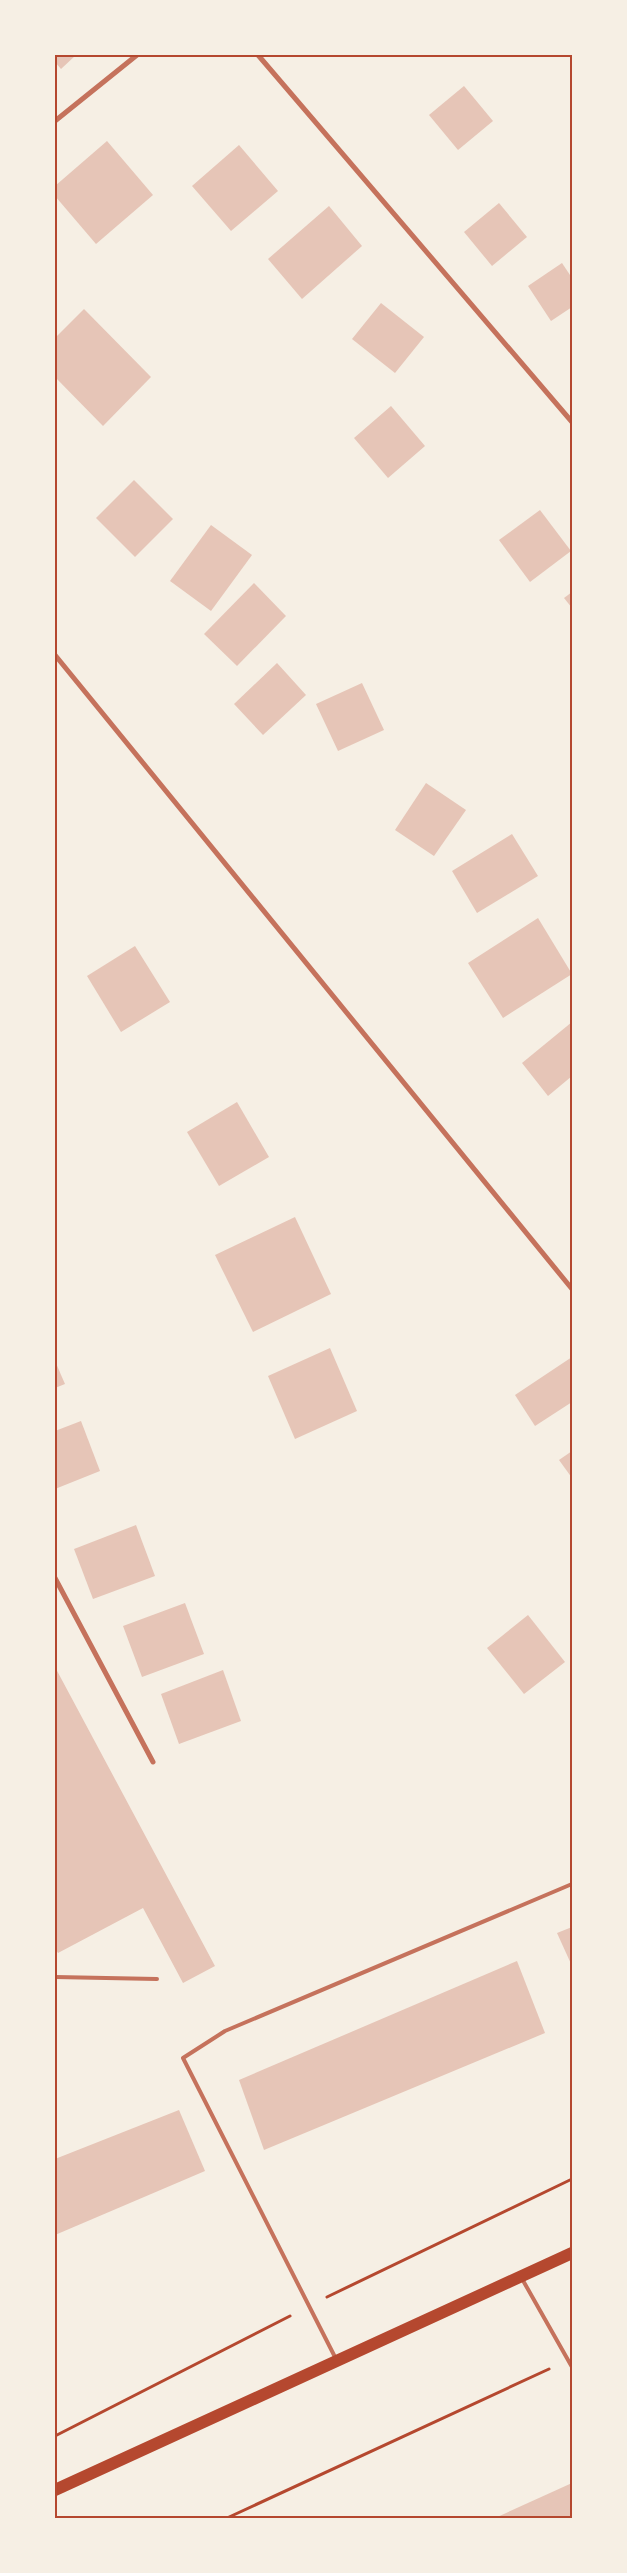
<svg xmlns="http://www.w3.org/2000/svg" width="627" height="2573" font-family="'PT Serif',serif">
<rect width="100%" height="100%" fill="#f6efe4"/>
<g fill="#e6c5b7">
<polygon points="55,55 76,55 61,69 55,62"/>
<polygon points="464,86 493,121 458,150 429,115"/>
<polygon points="107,141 153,195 96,244 55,196 55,186"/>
<polygon points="239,145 278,191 231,231 192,186"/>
<polygon points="499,203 527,237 492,266 464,232"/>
<polygon points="329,206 362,246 302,299 268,259"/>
<polygon points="562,263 572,278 572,307 551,321 528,286"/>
<polygon points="381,303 424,337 395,373 352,339"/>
<polygon points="84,309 151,377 103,426 55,377 55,338"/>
<polygon points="391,406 425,446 388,478 354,438"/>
<polygon points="134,480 173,519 135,557 96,518"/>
<polygon points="540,510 571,551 530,582 499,540"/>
<polygon points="211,525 252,555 211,611 170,581"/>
<polygon points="254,583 286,616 237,666 204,634"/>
<polygon points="572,592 572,608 564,598"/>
<polygon points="277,663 306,695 263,735 234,704"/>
<polygon points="362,683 384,730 338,751 316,704"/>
<polygon points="426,783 466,810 434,856 395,830"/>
<polygon points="512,834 538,876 477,913 452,871"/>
<polygon points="538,918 572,974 503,1018 468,963"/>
<polygon points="135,946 170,1002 121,1032 87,976"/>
<polygon points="572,1022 572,1076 548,1096 522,1063"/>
<polygon points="237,1102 269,1157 219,1186 187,1132"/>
<polygon points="295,1217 331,1294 253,1332 215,1255"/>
<polygon points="330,1348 357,1411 295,1439 268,1376"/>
<polygon points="572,1357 572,1402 535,1426 515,1395"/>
<polygon points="55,1361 65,1384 55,1388"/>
<polygon points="81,1421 100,1471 55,1489 55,1431"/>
<polygon points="572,1451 572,1478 559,1460"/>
<polygon points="136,1525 155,1576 93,1599 74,1549"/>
<polygon points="185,1603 204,1654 142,1677 123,1626"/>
<polygon points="528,1615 565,1662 524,1694 487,1648"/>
<polygon points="55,1667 215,1966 183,1983 143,1908 58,1953 55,1948"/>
<polygon points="223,1670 241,1721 179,1744 161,1694"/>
<polygon points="572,1927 572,1966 557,1933"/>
<polygon points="517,1961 545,2033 264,2150 239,2080"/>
<polygon points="179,2110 205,2171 55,2235 55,2159"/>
<polygon points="572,2483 572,2518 495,2518"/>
</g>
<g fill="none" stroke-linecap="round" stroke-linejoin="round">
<g stroke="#b5482f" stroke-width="3">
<polyline points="327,2297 572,2179"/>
<polyline points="55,2436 290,2316"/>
<polyline points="227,2518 549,2369"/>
</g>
<g stroke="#c5725c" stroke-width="4">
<polyline points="55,1977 157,1979"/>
<polyline points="521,2277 572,2367"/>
<polyline points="336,2359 183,2058 225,2031 572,1884"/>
</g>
<g stroke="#c5725c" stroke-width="5">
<polyline points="258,55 572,422"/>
<polyline points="55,121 137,55"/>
<polyline points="55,655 572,1289"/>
<polyline points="55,1578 153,1762"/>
</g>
<polyline stroke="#b5482f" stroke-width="12" points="55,2490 572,2253"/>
</g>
<rect width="627" height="2573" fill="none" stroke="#f6efe4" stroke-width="112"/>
<rect x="56" y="56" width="515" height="2461" fill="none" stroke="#b5482f" stroke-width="2"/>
</svg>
